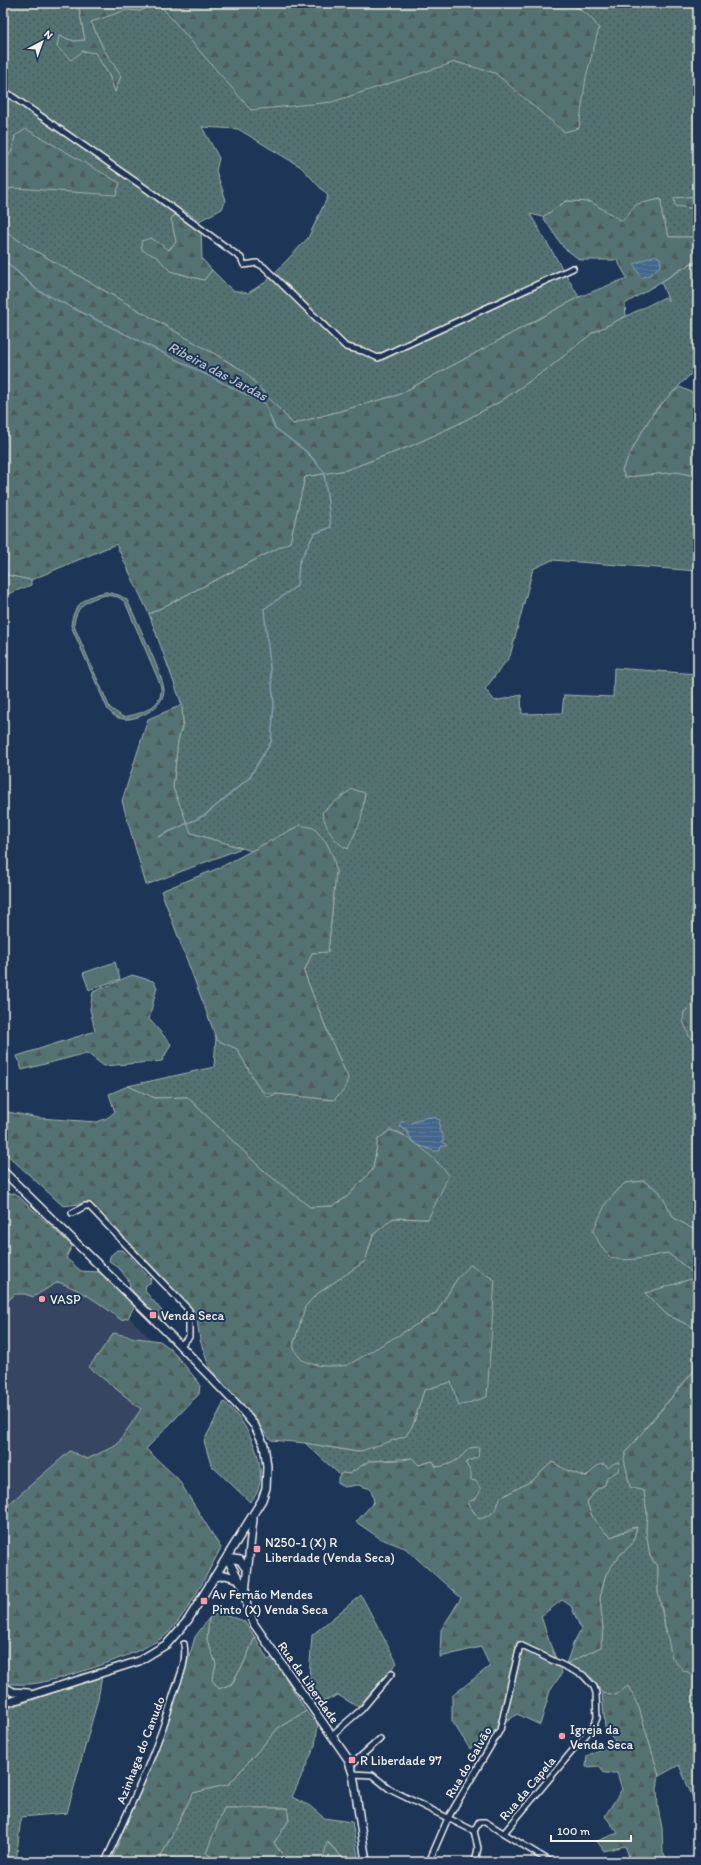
<svg xmlns="http://www.w3.org/2000/svg" width="701" height="1865" font-family="Itim,sans-serif">
<defs>
<pattern id="grass-dots" width="8" height="8" patternUnits="userSpaceOnUse"><rect width="8" height="8" fill="#527271"/><path d="M2 2h.1M6 6h.1" fill="none" stroke="#4d5b59" stroke-width="1.8" stroke-linecap="round"/></pattern>
<pattern id="forest-firs" width="22" height="20" patternUnits="userSpaceOnUse"><rect width="22" height="20" fill="#527271"/><path d="M5 1l3.5 6h-7zM16 11l3.5 6h-7z" fill="#4d5b59"/></pattern>
<pattern id="water-rules" width="6" height="5" patternUnits="userSpaceOnUse"><rect width="6" height="5" fill="#43668a"/><path d="M0 2.5h6" fill="none" stroke="#5f7c9a"/></pattern>
</defs>
<rect width="100%" height="100%" fill="#1d3557"/>
<filter id="ink" filterUnits="userSpaceOnUse"><feTurbulence type="fractalNoise" baseFrequency=".025" numOctaves="2"/><feDisplacementMap in="SourceGraphic" scale="8" xChannelSelector="R" yChannelSelector="G"/><feConvolveMatrix kernelMatrix="1 2 1 2 8 2 1 2 1" color-interpolation-filters="sRGB"/></filter>
<g filter="url(#ink)">
<polygon fill="#344562" points="23,1262 113,1300 157,1346 166,1410 3,1533 3,1277"/>
<g fill="url(#grass-dots)" stroke="#a3b2ac" fill-rule="evenodd">
<path d="M3,3H78L85,40L74,41L59,36L83,51L95,52L109,75L115,91L121,76L104,50L91,22L126,9L140,11L158,3H698V196L674,199L688,208L698,209V237H669L662,215L661,199L637,205L622,221L591,202L566,201L543,217L530,214L579,297L398,395L293,424L244,371L25,245L3,229V190L14,188L15,136L12,151L3,164ZM202,127L238,129L301,167L328,196L308,238L266,282L248,293L232,290L212,270L204,280C170,271 163,274 151,238L168,250L176,242L172,218L184,210L199,221L222,209L226,200L216,171L219,158Z"/>
<path d="M692,263H698V367L655,410L639,437L622,470L625,477L678,472L698,477V571L552,560L533,569L510,656L485,689L495,701L521,695L522,714L562,713L564,695L613,697L614,668L698,674V1001L684,1012L690,1038L698,1039V1232L674,1218L659,1191L644,1181L625,1183L606,1203L633,1259L668,1253L698,1277L679,1283L666,1314L698,1330V1366L645,1428L644,1491L647,1513L646,1531L650,1556L658,1568V1591L666,1634L688,1672L695,1678L698,1689V1810L679,1765L659,1776L639,1708L628,1687L616,1695L602,1693L592,1678L566,1664L601,1647L603,1629L600,1598L606,1574L619,1556L632,1544L637,1527L630,1528L611,1537C598,1527 591,1518 587,1502L597,1489L605,1485L608,1468L597,1466L586,1477L566,1470L552,1462L533,1480L500,1498C497,1511 491,1516 479,1519L467,1503C470,1486 474,1477 465,1462L469,1448C459,1460 451,1466 436,1467L432,1461L419,1465L412,1458L369,1461L349,1474L342,1473L340,1475L305,1443L358,1452L413,1425L424,1390L451,1382L457,1279L436,1313L348,1366C336,1368 315,1367 304,1361C298,1357 296,1352 293,1346L305,1307L310,1301L317,1294L365,1261L373,1235L393,1218L428,1219L438,1163L401,1133L390,1130L378,1139L373,1169L348,1196L333,1206L310,1207L264,1171L187,1097L155,1098L128,1086L214,1067L216,1037L237,1049L259,1088L267,1097L278,1094L334,1100L348,1078L330,1038L304,972L312,953L328,952L336,872L332,856L326,842L300,825L252,851L191,833L173,788L178,740L183,723L182,705L149,614L290,542L305,477L346,470L411,446L458,424L501,401L550,367L592,333L665,297L669,302L661,282Z"/>
<polygon points="3,574 31,580 31,585 3,596"/>
<path d="M224,1402C248,1420 276,1478 250,1502L211,1465L204,1441Z"/>
<polygon points="361,1595 397,1663 358,1707 338,1695 316,1705 308,1692 312,1635"/>
<polygon points="219,1612 244,1621 255,1637 244,1663 231,1684 219,1689 212,1680 216,1664 207,1640 209,1618"/>
<polygon points="102,1676 98,1699 67,1813 21,1817 16,1862 3,1862 3,1710"/>
<path d="M306,1711L318,1725L315,1746L292,1797L310,1806L324,1818L352,1822L359,1862H343L342,1857L328,1842L323,1862C295,1862 292,1865 274,1843L289,1820L287,1808H224L207,1853L219,1862H158L193,1793L229,1784L278,1728Z"/>
</g>
<g fill="url(#forest-firs)" stroke="#a3b2ac">
<polygon points="78,3 571,3 591,18 599,28 586,77 579,128 564,132 495,73 455,62 332,102 251,110 158,3 140,11 126,10 91,22 104,50 121,76 115,92 109,75 95,53 83,51 71,60 57,47 59,36 74,41 85,40"/>
<polygon points="26,129 120,183 116,195 14,188 3,190 3,164 12,151 15,136"/>
<polygon points="698,196 698,209 675,206 674,198"/>
<polygon points="661,199 662,215 669,237 698,237 698,263 691,263 625,304 626,316 592,333 550,367 501,401 458,424 411,446 346,470 305,477 290,542 149,614 116,544 31,580 3,574 3,229 25,245 244,371 293,424 398,395 579,297 627,278 617,260 580,260 563,247 543,217 566,201 591,202 622,221 637,204"/>
<polygon points="184,210 199,221 201,228 202,259 212,270 204,280 170,271 157,257 142,250 141,241 151,238 169,250 176,242 171,218"/>
<path d="M680,387L698,395V477L678,472L625,477L622,470C638,439 651,408 680,387Z"/>
<polygon points="182,705 183,723 178,740 173,788 191,833 242,848 146,885 122,801 148,719"/>
<path d="M352,789L365,793L361,820L348,849C333,842 326,828 322,812Z"/>
<polygon points="300,825 314,828 326,842 333,856 336,872 328,952 312,953 304,972 330,1038 348,1078 344,1090 334,1100 278,1094 267,1094 259,1088 237,1049 217,1040 161,891 219,868"/>
<polygon points="132,975 153,981 157,987 149,1019 171,1044 162,1061 104,1066 87,1053 22,1070 17,1056 95,1031 90,1009 93,992"/>
<polygon points="698,1001 698,1039 690,1038 683,1021 684,1012"/>
<path d="M128,1086L155,1098L187,1097L264,1171L310,1207L333,1206L348,1196L373,1169L378,1139L390,1130C411,1135 435,1159 449,1175L428,1219L393,1218L373,1235L365,1261L317,1294L310,1301L305,1307L293,1346C296,1352 298,1357 304,1361C316,1367 336,1367 348,1365L436,1313L457,1279L470,1265L495,1280L487,1397L459,1406L451,1382L424,1390L413,1425L406,1436L358,1452L305,1443L271,1440L209,1367L200,1340L196,1313L87,1203L63,1206L3,1151V1111L39,1118L97,1122L107,1118L115,1112L109,1094Z"/>
<path d="M644,1181L659,1191L674,1218L698,1232V1330L666,1314L645,1293L698,1277L668,1253C653,1255 620,1266 608,1255C602,1250 597,1238 593,1231L606,1203L625,1183Z"/>
<path d="M15,1193L72,1246L66,1258L81,1271L99,1272L135,1305L128,1318L121,1320C101,1304 82,1290 58,1282L33,1297L25,1294H15L6,1303H3V1194Z"/>
<polygon points="117,1250 123,1250 151,1279 150,1283 146,1285 145,1291 167,1317 165,1321 162,1321 130,1288 129,1281 119,1268 109,1261 110,1256"/>
<path d="M114,1333L136,1338L160,1341L171,1349L200,1384L199,1394L146,1449L178,1479L221,1548C205,1577 191,1609 168,1633C149,1652 66,1678 38,1683C29,1685 19,1684 10,1684L3,1677V1509L70,1451L87,1459L117,1445L141,1409L89,1367Z"/>
<polygon points="698,1366 698,1689 695,1678 688,1672 684,1671 672,1658 658,1591 658,1568 650,1556 646,1531 647,1513 644,1491 630,1487 624,1459 626,1452"/>
<path d="M479,1447L478,1457L465,1463L471,1472V1480L476,1481L481,1490L476,1498L467,1503L479,1519C492,1516 497,1511 500,1498L533,1480L552,1462L566,1470L586,1477L597,1466L604,1464L608,1468L614,1463L620,1462L618,1471L607,1477L605,1485L597,1489L587,1502C591,1518 598,1527 611,1537L637,1527L632,1544L619,1556L606,1574L600,1598L603,1629L601,1647L566,1664L573,1644L581,1629L571,1606L562,1600L541,1616L550,1644L562,1673L550,1691L540,1725L517,1714L470,1749L452,1721V1696L490,1666L481,1647L440,1657L441,1630L461,1598L405,1548L381,1539L356,1522L374,1502L371,1489L358,1485L344,1487L338,1484V1477L342,1473L349,1474L369,1461L403,1460L412,1458L419,1465L433,1461L436,1467C451,1466 459,1460 469,1448Z"/>
<polygon points="209,1618 207,1640 216,1664 212,1680 219,1689 232,1684 244,1663 255,1637 268,1660 273,1657 306,1711 278,1728 229,1784 193,1793 158,1862 111,1862 157,1747 183,1677 195,1637"/>
<polygon points="628,1686 639,1708 659,1776 657,1789 658,1808 662,1828 663,1853 670,1862 631,1862 625,1846 604,1851 597,1841 618,1833 605,1816 622,1789 617,1773 604,1773 600,1766 586,1767 587,1756 615,1741 605,1728 602,1693 616,1695"/>
<polygon points="224,1808 287,1808 289,1820 274,1843 284,1857 291,1862 219,1862 206,1853"/>
<polygon points="327,1842 342,1857 343,1862 323,1862"/>
</g>
<g fill="#527271" stroke="#a3b2ac" fill-rule="evenodd">
<path d="M106,592L119,595L127,600C134,615 166,681 164,692C162,705 149,713 138,717C125,721 117,720 108,710L71,626C73,604 86,596 106,592ZM106,595L118,597L125,602L158,679C159,682 162,688 161,692C160,709 136,715 123,717L110,708L74,626C75,606 88,599 106,595Z"/>
<polygon points="115,962 120,979 89,990 83,973"/>
</g>
<g fill="url(#water-rules)" stroke="#8a9eb0">
<polygon points="655,255 660,258 661,265 651,274 641,278 634,264"/>
<polygon points="433,1117 440,1120 439,1130 443,1135 443,1142 447,1146 442,1146 439,1151 434,1151 416,1144 411,1139 407,1131 400,1127 400,1123 403,1121 409,1124 423,1118"/>
</g>
<g fill="none" stroke-linecap="round" stroke-linejoin="round">
<polyline stroke="#8a9eb0" stroke-width="1.5" points="3,259 37,290 265,404 275,428 307,452 324,472 331,527 314,534 299,563 297,586 264,609 274,704 271,742 249,778 205,815 158,837"/>
<g stroke="#f4f1e8" stroke-width="8">
<g id="street">
<polyline points="3,90 145,188 241,258 244,265 257,263 264,267 346,347 363,351 378,358 573,268"/>
<polyline points="72,1213 85,1206 89,1206 189,1310 189,1337 180,1346"/>
<polyline points="332,1735 362,1709 392,1673"/>
<polyline points="350,1766 380,1739"/>
<polyline points="353,1774 372,1775 391,1790 474,1831 479,1822 485,1822 551,1862"/>
<polyline points="474,1831 478,1848 475,1862"/>
<path d="M105,1862C130,1807 157,1752 174,1693C180,1676 187,1662 184,1644"/>
<polyline points="429,1862 448,1818 500,1730 520,1645 583,1675 594,1687 596,1693 597,1718 594,1725 504,1833"/>
</g>
</g>
<g stroke="#f4f1e8" stroke-width="10">
<g id="secondary">
<polyline points="3,1171 172,1337 241,1409 255,1426 264,1445 267,1466 266,1488 262,1500 188,1620 167,1644 139,1661 3,1704"/>
<polyline points="253,1519 245,1592 247,1606 254,1624 348,1759 353,1774 366,1862"/>
<polyline points="227,1558 244,1589"/>
<polyline points="227,1558 240,1560 247,1570"/>
<polyline points="215,1577 225,1575 239,1579"/>
<polyline points="3,1686 13,1692 28,1693"/>
</g>
</g>
<use href="#street" stroke="#1d3557" stroke-width="5"/>
<use href="#secondary" stroke="#1d3557" stroke-width="7"/>
</g>
</g>
<g fill="#ff9aa2" stroke="#1d3557" stroke-width="1.5">
<circle cx="42" cy="1299" r="4"/>
<rect x="149" y="1311" width="8" height="8" rx="2"/>
<rect x="253" y="1545" width="8" height="8" rx="2"/>
<rect x="200" y="1597" width="8" height="8" rx="2"/>
<circle cx="562" cy="1736" r="4"/>
<rect x="348" y="1756" width="8" height="8" rx="2"/>
</g>
<g text-anchor="middle" stroke-width="4" stroke-linejoin="round" paint-order="stroke">
<g font-size="13" fill="#f4f1e8" stroke="#1d3557" text-anchor="start">
<text x="50" y="1304">VASP</text>
<text x="161" y="1320">Venda Seca</text>
<text x="265" y="1547">N250-1 (X) R<tspan x="265" dy="15">Liberdade (Venda Seca)</tspan></text>
<text x="212" y="1599">Av Fernão Mendes<tspan x="212" dy="15">Pinto (X) Venda Seca</tspan></text>
<text x="570" y="1734">Igreja da<tspan x="570" dy="15">Venda Seca</tspan></text>
<text x="360" y="1765">R Liberdade 97</text>
</g>
<g font-size="13" fill="#f4f1e8" stroke="#1d3557">
<text transform="translate(309 1682) rotate(55)" y="5">Rua da Liberdade</text>
<text transform="translate(140 1750) rotate(-69)" y="5">Azinhaga do Canudo</text>
<text transform="translate(468 1762) rotate(-60)" y="5">Rua do Galvão</text>
<text transform="translate(527 1788) rotate(-50)" y="5">Rua da Capela</text>
</g>
<g font-size="14" font-style="italic" fill="#b6c0c7" stroke="#1d3557">
<text transform="translate(218 371) rotate(28)" y="5">Ribeira das Jardas</text>
</g>
</g>
<rect width="701" height="1865" fill="none" stroke="#1d3557" stroke-width="16"/>
<rect x="8" y="8" width="685" height="1849" fill="none" stroke="#f4f1e8" stroke-width="1.5" filter="url(#ink)"/>
<g transform="translate(42 42) rotate(41)" stroke="#1d3557" stroke-width="3" paint-order="stroke">
<path d="M0-3L7 15L0 10L-7 15Z" fill="#f4f1e8"/>
<text y="-6" font-size="11" font-weight="bold" text-anchor="middle" fill="#f4f1e8">N</text>
</g>
<path d="M551 1835v6h80v-6" fill="none" stroke="#f4f1e8" stroke-width="2"/>
<text x="557" y="1835" font-size="12" fill="#f4f1e8" stroke="#1d3557" stroke-width="3" paint-order="stroke">100 m</text>
</svg>
